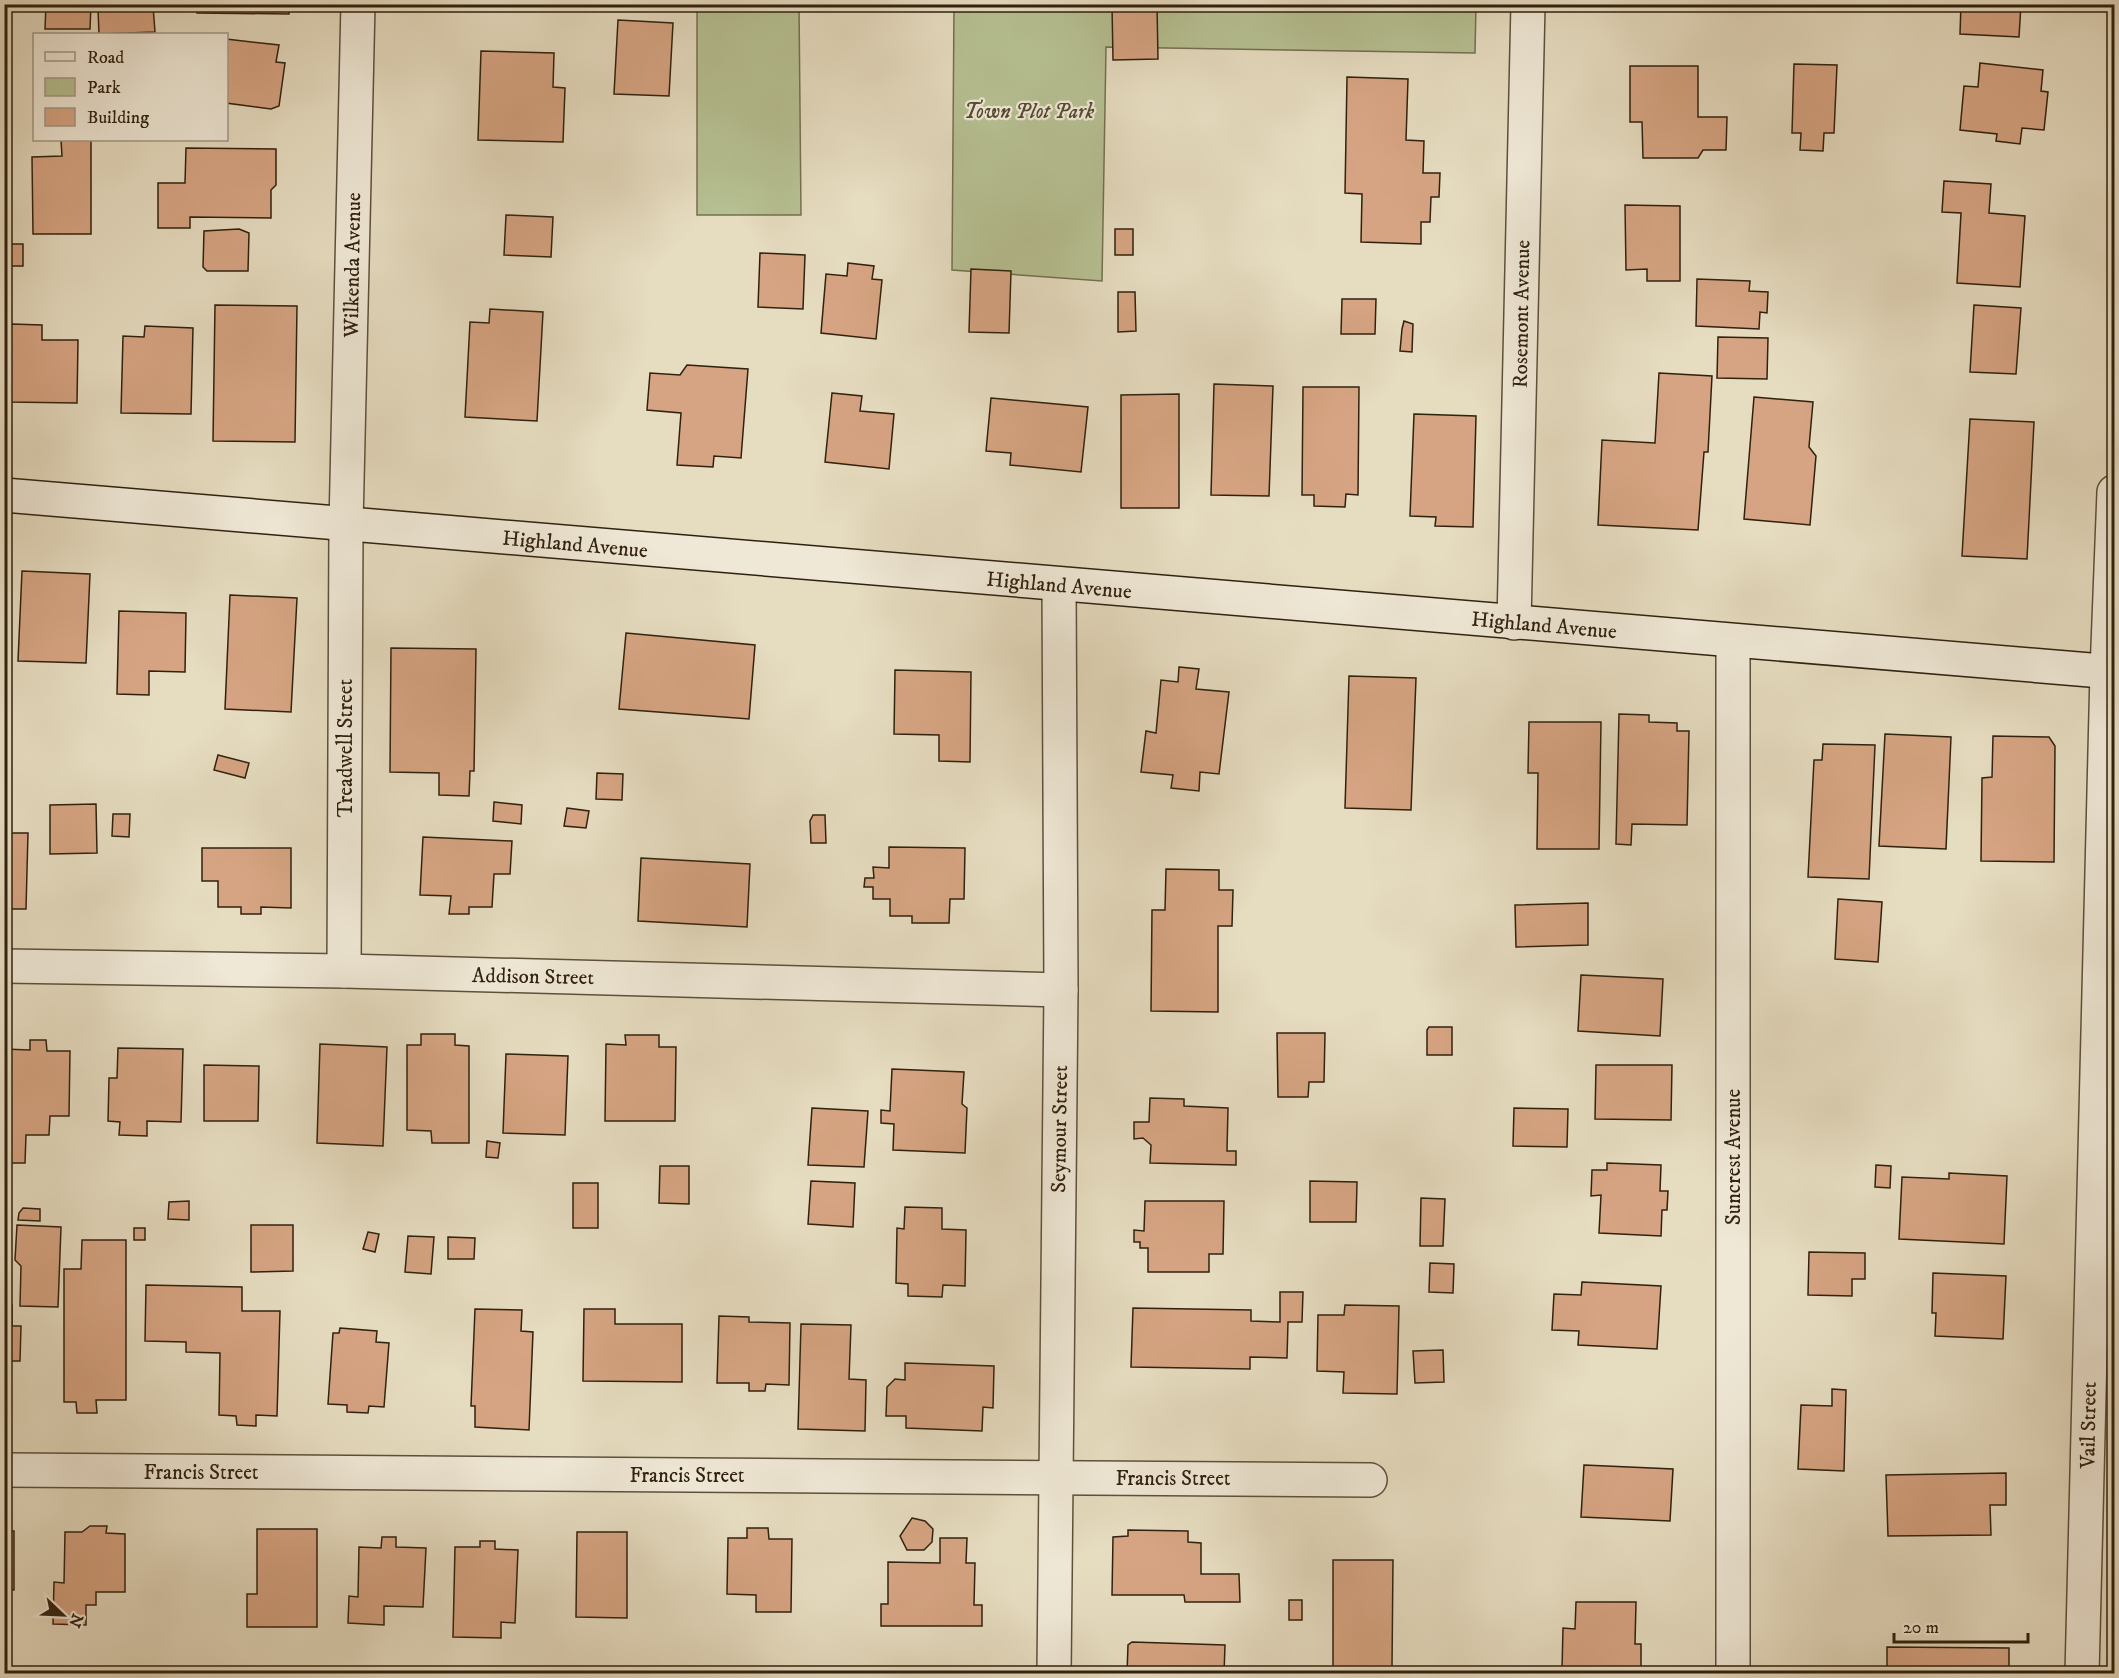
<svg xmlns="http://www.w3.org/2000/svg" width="2119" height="1678" font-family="'IM FELL DW Pica',serif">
<rect width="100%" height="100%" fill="#e6dcc0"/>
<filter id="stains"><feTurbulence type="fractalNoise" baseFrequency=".00333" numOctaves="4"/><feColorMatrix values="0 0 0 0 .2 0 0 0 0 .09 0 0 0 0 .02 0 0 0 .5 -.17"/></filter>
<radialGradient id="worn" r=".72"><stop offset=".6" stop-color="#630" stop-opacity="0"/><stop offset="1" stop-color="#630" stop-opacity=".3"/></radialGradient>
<g fill="#b6c092" stroke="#737050" stroke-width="1.5">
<polygon points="640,5 799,5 801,215 697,215 697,8"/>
<polygon points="954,5 1476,5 1475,53 1106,47 1102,281 952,270"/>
</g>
<g fill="#d6a482" stroke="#30210f" stroke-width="1.5">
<polygon points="46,4 91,4 90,29 45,29"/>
<polygon points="197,4 289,4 289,14 197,13"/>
<polygon points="1961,4 2021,4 2019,37 1960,34"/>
<polygon points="1112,5 1157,5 1158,59 1113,60"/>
<polygon points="153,6 155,32 99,34 98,9"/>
<polygon points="618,20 673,23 669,96 614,94"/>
<polygon points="226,39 279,45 276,62 285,63 279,106 271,109 226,103"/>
<polygon points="481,51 554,53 553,87 565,88 563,142 478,140"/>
<polygon points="1980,63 2043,70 2041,91 2048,92 2044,130 2022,128 2020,144 1996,141 1997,134 1960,130 1964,86 1978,87"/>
<polygon points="1794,64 1837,65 1834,133 1824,133 1823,151 1800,150 1801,133 1792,133"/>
<polygon points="1630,66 1698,66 1698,117 1727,117 1726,150 1703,150 1698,158 1643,158 1642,122 1630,122"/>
<polygon points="1347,77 1408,79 1406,140 1424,141 1423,173 1440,173 1439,197 1431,197 1430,222 1421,222 1421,244 1361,242 1362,194 1345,193"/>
<polygon points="61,140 91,140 91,234 33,234 32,157 62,156"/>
<polygon points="186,148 276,149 276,185 271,190 271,218 190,217 190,228 158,228 158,183 185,183"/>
<polygon points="1944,181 1991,184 1989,213 2025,216 2020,287 1957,283 1961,213 1942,212"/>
<polygon points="1625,205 1680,206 1680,281 1647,281 1647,269 1626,270"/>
<polygon points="506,215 553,217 551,257 504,255"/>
<polygon points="239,229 249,233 248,271 207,271 203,267 204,231"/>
<rect x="1115" y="229" width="18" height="26"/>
<polygon points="4,244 23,244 23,266 5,266 4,278"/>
<polygon points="760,253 805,255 803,309 758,307"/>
<polygon points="848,263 874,266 872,279 882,280 876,339 821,333 826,274 847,276"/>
<polygon points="971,269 1011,271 1009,333 969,332"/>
<polygon points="1697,279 1750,281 1749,291 1768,292 1767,313 1760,312 1759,329 1696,326"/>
<polygon points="1118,292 1135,292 1136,331 1118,332"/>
<polygon points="1342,299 1376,299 1375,334 1341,334"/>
<polygon points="215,305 297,306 295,442 213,441"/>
<polygon points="1974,305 2021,308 2016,374 1970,372"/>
<polygon points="490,309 543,312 537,421 465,417 470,322 489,323"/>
<polygon points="1404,321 1413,324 1412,352 1400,351 1402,329"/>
<polygon points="11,324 42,325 42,340 78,340 77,403 9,402"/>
<polygon points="145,326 193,328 191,414 121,413 123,336 144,337"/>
<polygon points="1718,337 1768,338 1767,379 1717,378"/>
<polygon points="687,365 748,369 741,458 714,456 713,467 677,465 681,413 647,410 650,373 680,375"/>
<polygon points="1659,373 1712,376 1708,452 1704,452 1698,530 1598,525 1602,440 1655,443"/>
<polygon points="1214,384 1273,386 1269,496 1211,495"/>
<polygon points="1303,387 1359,387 1358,495 1346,494 1345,507 1314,506 1314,495 1302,495"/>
<polygon points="832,393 862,396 860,411 894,414 889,469 825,462"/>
<polygon points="1179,394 1179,508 1121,508 1121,395"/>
<polygon points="1754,397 1813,402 1809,447 1816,456 1810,525 1744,519"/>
<polygon points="991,398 1088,407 1081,472 1010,465 1011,453 986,451"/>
<polygon points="1414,414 1476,416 1473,527 1435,526 1436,517 1410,516"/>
<polygon points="1970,419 2034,422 2027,559 1962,556"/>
<polygon points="22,571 90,574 86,663 18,661"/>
<polygon points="230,595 297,598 291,712 225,709"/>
<polygon points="119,611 186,613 185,672 149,671 149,695 117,694"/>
<polygon points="626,633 755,645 749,719 619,709"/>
<polygon points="391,648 476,649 474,771 470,771 469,796 439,795 439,773 390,772"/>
<polygon points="1179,667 1199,669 1196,689 1229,692 1219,774 1200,772 1199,791 1171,788 1173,775 1141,772 1146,731 1156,733 1161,680 1178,682"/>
<polygon points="895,670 971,672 970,762 939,761 939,735 894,734"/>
<polygon points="1349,676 1416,678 1411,810 1345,808"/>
<polygon points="1619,714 1649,715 1649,722 1677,723 1677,731 1689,731 1687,825 1632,824 1631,845 1616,844"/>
<polygon points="1529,722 1601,722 1599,849 1537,849 1538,773 1528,773"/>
<polygon points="1885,734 1951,737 1946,849 1879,846"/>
<polygon points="1993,736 2049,737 2055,746 2054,862 1981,861 1982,778 1992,777"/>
<polygon points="1823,744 1875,745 1869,879 1808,877 1814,760 1822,760"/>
<polygon points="218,755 249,763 245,778 214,770"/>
<polygon points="597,773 623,774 622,800 596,799"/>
<polygon points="4,800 11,800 11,833 28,833 26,909 4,909"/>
<polygon points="494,802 522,805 521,824 493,821"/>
<polygon points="96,804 97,853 50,854 50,805"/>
<polygon points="567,808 589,811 586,828 564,826"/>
<polygon points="113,814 130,814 129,837 112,836"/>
<polygon points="813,815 825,815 826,843 811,843 810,821"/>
<polygon points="423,837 512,841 510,874 494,874 492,907 469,907 469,914 449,914 451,896 420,895"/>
<polygon points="889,847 965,848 964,899 950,899 949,923 912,923 912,916 890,916 890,899 873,899 873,887 864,887 865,878 874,878 873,867 889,868"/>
<polygon points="202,848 291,848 291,908 261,907 261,914 241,914 241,907 218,907 218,881 202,881"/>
<polygon points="641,858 750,864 747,927 638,921"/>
<polygon points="1166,869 1219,870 1219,890 1233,890 1232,926 1218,926 1218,1012 1151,1011 1152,910 1165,910"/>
<polygon points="1838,899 1882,902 1878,962 1835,959"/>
<polygon points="1588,903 1588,945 1516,947 1515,905"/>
<polygon points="1581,975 1663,979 1660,1036 1578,1031"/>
<polygon points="1429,1027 1452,1027 1452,1055 1427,1055 1427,1030"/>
<polygon points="1277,1033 1325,1033 1324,1082 1309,1082 1308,1097 1278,1097"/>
<polygon points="421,1034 455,1034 455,1045 469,1046 469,1143 432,1143 431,1131 407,1130 407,1045 421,1045"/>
<polygon points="625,1035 659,1035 659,1047 676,1047 675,1121 605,1121 606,1044 626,1045"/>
<polygon points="30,1040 46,1040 47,1051 70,1051 69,1116 50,1116 49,1135 26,1135 25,1163 4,1163 4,1049 30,1050"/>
<polygon points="320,1044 387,1047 383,1146 317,1143"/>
<polygon points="118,1048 183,1049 181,1122 147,1121 147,1136 119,1135 120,1122 108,1121 109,1078 117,1078"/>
<polygon points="506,1054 568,1056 565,1135 503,1133"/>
<polygon points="204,1065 259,1066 258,1121 204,1121"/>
<polygon points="1596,1065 1672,1065 1671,1120 1595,1119"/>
<polygon points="892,1069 964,1072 962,1104 967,1108 965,1153 893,1150 894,1124 881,1123 881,1110 890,1111"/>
<polygon points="1150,1098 1184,1099 1184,1106 1228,1108 1227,1151 1236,1151 1236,1165 1150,1163 1151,1145 1143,1138 1134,1139 1134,1122 1149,1122"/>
<polygon points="812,1108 868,1111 864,1167 808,1165"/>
<polygon points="1514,1108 1568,1109 1567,1147 1513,1146"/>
<polygon points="487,1141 500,1143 498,1158 486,1157"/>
<polygon points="1607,1163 1661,1165 1660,1191 1668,1191 1667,1210 1662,1210 1661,1236 1599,1233 1601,1195 1591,1196 1592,1170 1607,1170"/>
<polygon points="1876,1165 1891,1166 1890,1188 1875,1187"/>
<polygon points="660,1166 689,1166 689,1204 659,1203"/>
<polygon points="1949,1173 2007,1176 2004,1244 1899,1239 1902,1177 1949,1179"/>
<polygon points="811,1181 855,1183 853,1227 808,1224"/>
<polygon points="1310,1181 1357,1182 1356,1222 1310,1222"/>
<rect x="573" y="1183" width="25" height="45"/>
<polygon points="1421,1198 1445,1199 1443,1246 1420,1246"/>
<polygon points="189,1201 189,1220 168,1219 169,1202"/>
<polygon points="1145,1201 1224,1201 1223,1254 1209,1254 1209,1272 1148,1272 1148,1248 1140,1248 1140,1242 1134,1242 1134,1230 1144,1231"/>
<polygon points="905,1207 942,1208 942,1229 966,1230 965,1286 943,1285 942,1297 908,1296 908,1284 896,1283 897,1228 904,1229"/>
<polygon points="23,1208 40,1209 40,1221 18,1220 19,1213"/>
<polygon points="17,1225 61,1227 58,1307 20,1306 21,1266 15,1260"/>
<polygon points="251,1225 293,1225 293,1271 251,1272"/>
<rect x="134" y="1228" width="11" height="12"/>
<polygon points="368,1232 379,1234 375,1252 363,1249"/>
<polygon points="408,1236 434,1237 431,1274 405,1272"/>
<polygon points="448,1237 475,1238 474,1259 448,1259"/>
<polygon points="82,1240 126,1240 126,1400 96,1400 97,1413 77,1413 76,1402 64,1402 64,1269 81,1269"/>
<polygon points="1809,1252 1865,1253 1865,1279 1852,1279 1852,1296 1808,1295"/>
<polygon points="1430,1263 1454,1264 1453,1293 1429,1292"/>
<polygon points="1933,1273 2006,1276 2003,1339 1935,1336 1936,1313 1932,1313"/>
<polygon points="1582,1282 1661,1286 1657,1349 1578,1345 1579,1331 1552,1330 1554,1294 1581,1295"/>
<polygon points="146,1285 242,1287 242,1311 280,1311 277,1416 256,1415 256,1426 237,1425 236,1416 219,1415 220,1353 186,1352 186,1342 145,1341"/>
<polygon points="1280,1292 1303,1292 1302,1322 1288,1322 1287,1358 1250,1357 1250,1369 1131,1367 1133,1308 1251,1310 1251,1321 1280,1322"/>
<polygon points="4,1305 12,1305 12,1326 21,1326 20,1361 11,1361 11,1396 4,1396"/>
<polygon points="1345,1305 1399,1306 1397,1394 1343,1393 1344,1372 1317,1371 1318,1315 1344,1315"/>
<polygon points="475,1309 522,1310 521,1331 533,1332 529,1430 475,1427 475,1406 471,1406"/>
<polygon points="584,1309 615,1309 615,1324 682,1324 682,1382 583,1381"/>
<polygon points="719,1316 749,1317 749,1322 790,1323 789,1385 766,1384 765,1391 749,1391 749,1383 717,1383"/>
<polygon points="801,1324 851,1325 849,1379 866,1380 865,1431 798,1429"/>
<polygon points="340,1328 377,1331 376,1342 389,1343 384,1407 369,1406 368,1413 347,1412 347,1405 328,1404 333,1333 339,1333"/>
<polygon points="1443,1350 1444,1382 1415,1383 1413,1351"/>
<polygon points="905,1363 994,1366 993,1408 983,1407 982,1431 906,1428 906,1416 886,1416 887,1387 895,1379 905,1380"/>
<polygon points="1832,1389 1846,1390 1844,1471 1798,1469 1801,1405 1832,1406"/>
<polygon points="1584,1465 1673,1469 1670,1521 1581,1517"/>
<polygon points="2006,1473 2006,1505 1990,1505 1991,1535 1888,1536 1886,1475"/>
<polygon points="912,1518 925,1521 933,1529 932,1542 924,1550 907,1550 900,1536"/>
<polygon points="90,1526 107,1526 106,1533 125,1534 125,1592 96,1592 96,1605 86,1605 86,1625 53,1624 54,1582 64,1583 65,1532 82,1532"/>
<polygon points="747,1528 768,1528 769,1539 792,1539 791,1612 756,1612 756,1595 727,1594 728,1538 747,1538"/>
<polygon points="257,1529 317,1529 317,1627 247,1627 247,1594 257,1594"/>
<polygon points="1128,1530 1188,1531 1188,1542 1201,1543 1201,1574 1239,1574 1240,1602 1185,1602 1184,1595 1112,1595 1113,1537 1128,1536"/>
<polygon points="4,1531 14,1531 14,1590 4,1589"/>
<polygon points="577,1532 627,1532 627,1618 576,1617"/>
<polygon points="382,1537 396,1537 396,1547 426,1548 423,1607 384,1606 384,1625 348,1623 349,1596 358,1597 359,1547 381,1548"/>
<polygon points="940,1538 967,1538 966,1563 975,1563 974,1605 982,1605 982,1626 881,1626 881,1604 888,1604 888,1562 940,1563"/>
<polygon points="480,1541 495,1541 495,1549 518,1550 515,1623 501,1622 501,1638 453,1637 455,1547 480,1547"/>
<polygon points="1333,1560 1393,1560 1392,1667 1333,1667"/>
<rect x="1289" y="1600" width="13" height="20"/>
<polygon points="1576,1602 1636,1602 1635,1644 1641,1644 1641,1674 1575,1674 1575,1670 1562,1670 1563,1628 1575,1629"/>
<polygon points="1132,1642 1225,1645 1224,1674 1127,1674 1128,1645"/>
<polygon points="1887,1647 2009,1648 2009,1674 1887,1674"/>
<polygon points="704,1668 751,1670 751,1674 704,1674"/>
</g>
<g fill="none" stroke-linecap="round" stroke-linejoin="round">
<g stroke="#5e503b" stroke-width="36">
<g id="minor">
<polyline points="1514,623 1528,4"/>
<polyline points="4,966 344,971 1061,990"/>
<polyline points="344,971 346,525 358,4"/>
<polyline points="4,1470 1370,1480"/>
<polyline points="1054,1674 1061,990 1059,585"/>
<polyline points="1733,1674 1733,641"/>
<polyline points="2082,1674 2107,672 2114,492"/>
</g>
</g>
<g stroke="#30210f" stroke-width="36">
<polyline id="secondary" points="4,495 2114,672"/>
</g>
<use href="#minor" stroke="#efe8d6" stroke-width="33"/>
<use href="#secondary" stroke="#efe8d6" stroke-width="33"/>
</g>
<g text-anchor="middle" stroke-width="4.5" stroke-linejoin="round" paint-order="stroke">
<g font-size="21" font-style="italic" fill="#524930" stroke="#efe8d6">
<text x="1029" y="118">Town Plot Park</text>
</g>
<g font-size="21" fill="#30210f" stroke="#efe8d6">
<text transform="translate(352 265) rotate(-89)" y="7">Wilkenda Avenue</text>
<text transform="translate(1521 314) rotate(-89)" y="7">Rosemont Avenue</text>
<text transform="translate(575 544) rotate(5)" y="7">Highland Avenue</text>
<text transform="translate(1059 585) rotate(5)" y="7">Highland Avenue</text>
<text transform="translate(1544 625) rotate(5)" y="7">Highland Avenue</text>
<text transform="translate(345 748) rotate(-90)" y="7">Treadwell Street</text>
<text transform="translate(533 976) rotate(1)" y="7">Addison Street</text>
<text transform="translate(1059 1129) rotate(-89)" y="7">Seymour Street</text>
<text transform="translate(1733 1157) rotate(-90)" y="7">Suncrest Avenue</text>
<text transform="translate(2088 1425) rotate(-89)" y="7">Vail Street</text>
<text x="201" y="1479">Francis Street</text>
<text x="687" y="1482">Francis Street</text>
<text x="1173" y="1485">Francis Street</text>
</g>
</g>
<rect width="2119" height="1678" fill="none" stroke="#e6dcc0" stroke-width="24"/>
<rect x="6" y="6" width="2107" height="1666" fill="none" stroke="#30210f" stroke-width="3"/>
<rect x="12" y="12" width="2095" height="1654" fill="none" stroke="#30210f" stroke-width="1.5"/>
<rect x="33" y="33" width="195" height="108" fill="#efe8d6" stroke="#a39886" stroke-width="1.5"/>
<rect x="45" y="52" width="30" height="9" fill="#efe8d6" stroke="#a39886" stroke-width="1.5"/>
<text x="87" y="63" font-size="18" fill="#30210f">Road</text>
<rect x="45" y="78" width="30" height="18" fill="#b6c092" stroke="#a39886" stroke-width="1.5"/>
<text x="87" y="93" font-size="18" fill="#30210f">Park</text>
<rect x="45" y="108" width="30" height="18" fill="#d6a482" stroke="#a39886" stroke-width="1.5"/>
<text x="87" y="123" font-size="18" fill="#30210f">Building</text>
<g transform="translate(63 1615) rotate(113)" stroke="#efe8d6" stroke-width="4.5" paint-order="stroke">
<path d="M0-4.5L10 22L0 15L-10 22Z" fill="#30210f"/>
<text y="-9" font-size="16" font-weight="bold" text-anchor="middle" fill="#30210f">N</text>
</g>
<path d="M1894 1633v9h134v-9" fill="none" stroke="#30210f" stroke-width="3"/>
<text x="1903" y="1633" font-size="18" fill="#30210f" stroke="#efe8d6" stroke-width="4.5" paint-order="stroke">20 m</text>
<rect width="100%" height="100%" filter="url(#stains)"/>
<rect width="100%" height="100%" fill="url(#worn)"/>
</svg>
